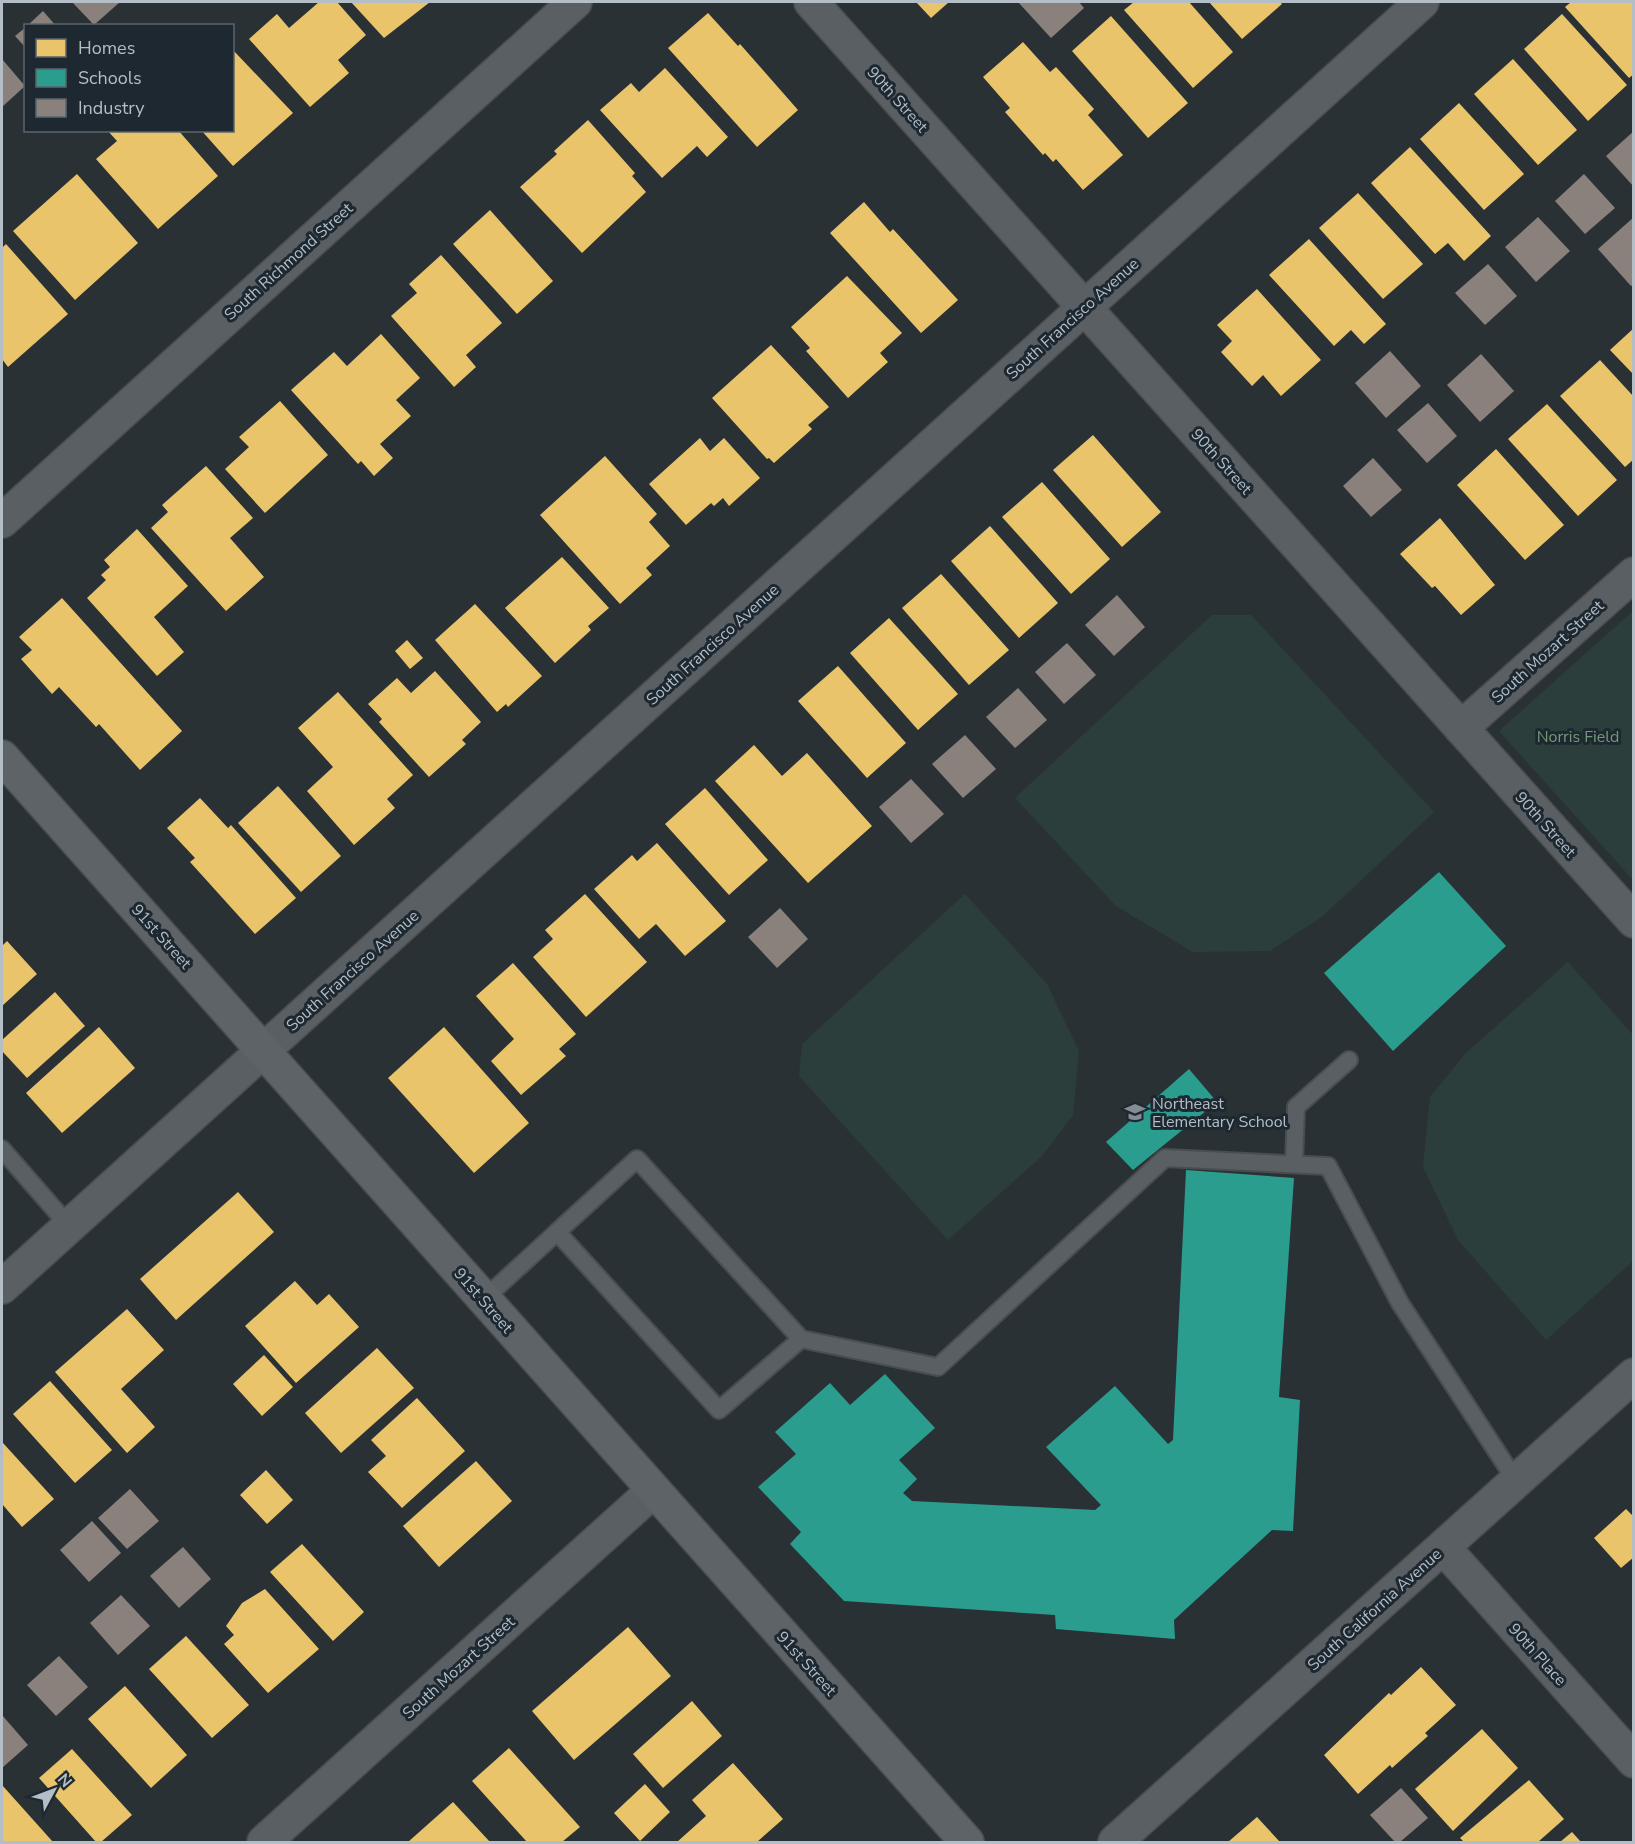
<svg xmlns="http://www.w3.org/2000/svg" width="1635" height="1844" font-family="'Nunito Sans',sans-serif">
<rect width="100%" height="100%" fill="#2a3135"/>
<g fill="#2b3e3c">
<polygon points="1633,611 1633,880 1499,731"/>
<polygon points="1212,615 1251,615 1434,812 1323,916 1270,951 1193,952 1116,906 1015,798"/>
<polygon points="965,894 1047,984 1079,1051 1073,1115 1042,1156 948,1240 799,1076 802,1044"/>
<polygon points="1568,962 1633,1035 1633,1261 1546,1340 1458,1240 1423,1167 1430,1097 1466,1053"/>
</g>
<g fill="#e9c46a">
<polygon points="319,2 337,2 366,35 338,60 349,73 310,107 249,39 277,14 289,28"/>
<polygon points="351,2 430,2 384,38"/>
<polygon points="916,2 949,2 931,18"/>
<polygon points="1134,2 1189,2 1233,52 1193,88 1124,10"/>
<polygon points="1209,2 1280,2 1282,4 1242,39"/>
<polygon points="1571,2 1631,2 1634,4 1634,74 1629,78 1565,7"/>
<polygon points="708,13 738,46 740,44 798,110 757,147 668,48"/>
<polygon points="1562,14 1627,85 1588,121 1524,49"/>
<polygon points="1111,16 1188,103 1148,138 1072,51"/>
<polygon points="1023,42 1050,72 1056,67 1094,109 1088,115 1123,155 1083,190 1056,159 1053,162 1045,153 1043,155 1005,112 1010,108 983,77"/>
<polygon points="232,49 293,113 233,166 201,130 232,130"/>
<polygon points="1513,59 1577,130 1538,165 1474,94"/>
<polygon points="665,68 728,137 707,157 697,146 662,178 600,110 631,83 639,92"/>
<polygon points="1459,103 1524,174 1484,210 1420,139"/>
<polygon points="588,120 635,173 632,176 646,192 582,253 520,187 557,154 554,151"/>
<polygon points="107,130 178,130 218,176 158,229 96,159 117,141"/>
<polygon points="1410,147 1491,236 1464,261 1448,243 1435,254 1371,183"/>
<polygon points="77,174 138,243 75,300 13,231"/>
<polygon points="1358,193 1423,264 1383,299 1319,228"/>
<polygon points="864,202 890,232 893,229 958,300 921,333 830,233"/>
<polygon points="490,210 553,281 517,314 453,244"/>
<polygon points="1309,239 1386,324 1364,344 1351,330 1334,346 1269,275"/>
<polygon points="6,244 68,314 8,367 2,359 2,248"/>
<polygon points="441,255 502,323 466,355 476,367 454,387 391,316 417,293 409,284"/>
<polygon points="847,276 902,333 880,353 888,362 848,398 806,351 810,348 791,327"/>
<polygon points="1257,289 1321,360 1281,396 1263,375 1252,386 1221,352 1232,341 1217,325"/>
<polygon points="1634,328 1634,375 1610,350"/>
<polygon points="381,334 420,378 396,400 411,416 380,444 393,458 374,476 361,461 358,464 291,390 334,352 347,366"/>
<polygon points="771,345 829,407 808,425 812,429 774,463 769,458 767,459 712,398"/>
<polygon points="1600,360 1634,397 1634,459 1625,467 1560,396"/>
<polygon points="280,401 328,455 265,513 225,469 249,447 239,437"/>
<polygon points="1547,404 1617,480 1578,516 1508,439"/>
<polygon points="1093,435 1161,512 1122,547 1053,470"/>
<polygon points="700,438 710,451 724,438 760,478 729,506 723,498 714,506 711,503 686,525 649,484"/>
<polygon points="1496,449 1564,525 1525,560 1457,485"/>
<polygon points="605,456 657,514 649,522 670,546 646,568 652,575 620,604 540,515"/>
<polygon points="206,466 253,518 230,538 264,577 226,611 151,528 168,512 162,505"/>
<polygon points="1042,482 1110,559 1071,594 1002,517"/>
<polygon points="1440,518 1495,585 1461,615 1435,586 1432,588 1400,554"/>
<polygon points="990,526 1058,603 1019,638 951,561"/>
<polygon points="137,529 188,586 154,617 184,652 157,676 87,598 106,580 101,575 110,567 104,560"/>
<polygon points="562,557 609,608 588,626 591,630 555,663 505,608"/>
<polygon points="941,574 1009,650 969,685 902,608"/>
<polygon points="62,598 182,731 140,770 99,724 96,727 59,687 52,694 21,659 32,650 19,637"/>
<polygon points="475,604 542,676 508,707 506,704 497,712 435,640"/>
<polygon points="889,618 958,694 918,730 850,653"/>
<polygon points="407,640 423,658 410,669 395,651"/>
<polygon points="838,666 906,743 867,778 798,701"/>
<polygon points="435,671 481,722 462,740 466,744 429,777 379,722 382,719 368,704 397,678 411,693"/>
<polygon points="338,692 413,775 387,799 395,808 354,845 307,791 333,767 298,728"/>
<polygon points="754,745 782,776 807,753 872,826 808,883 715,781"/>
<polygon points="278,786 341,856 301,892 238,823"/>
<polygon points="705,788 768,860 729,895 665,824"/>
<polygon points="200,798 228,828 231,825 296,898 255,934 190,862 195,858 167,828"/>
<polygon points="657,843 726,921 685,956 656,924 639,939 594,889 632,855 637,861"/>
<polygon points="585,894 647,962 586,1017 533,957 553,939 545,930"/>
<polygon points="7,941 37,974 2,1006 2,946"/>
<polygon points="513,963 576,1034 559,1049 566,1056 521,1095 491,1061 514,1039 476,996"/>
<polygon points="55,992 85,1026 27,1078 2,1051 2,1040"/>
<polygon points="99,1027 135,1068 62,1133 26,1093"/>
<polygon points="444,1027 529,1123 474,1173 388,1078"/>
<polygon points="238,1192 274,1232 176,1320 140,1279"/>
<polygon points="295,1281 317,1305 329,1294 359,1327 296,1383 245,1326"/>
<polygon points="127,1309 164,1350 121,1389 155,1427 127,1453 55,1372"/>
<polygon points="377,1348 414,1388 341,1453 305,1413"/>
<polygon points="264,1355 293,1387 262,1416 233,1384"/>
<polygon points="50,1381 112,1450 75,1483 13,1414"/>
<polygon points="417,1398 465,1451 402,1508 368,1472 386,1456 371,1440"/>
<polygon points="3,1443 54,1499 22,1527 2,1504"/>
<polygon points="476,1461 512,1501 439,1567 403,1526"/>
<polygon points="266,1470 293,1500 267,1524 240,1495"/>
<polygon points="1626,1509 1634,1517 1634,1557 1621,1568 1594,1538"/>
<polygon points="302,1544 364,1612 333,1641 270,1572"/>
<polygon points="265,1589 319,1649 268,1693 224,1644 234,1635 226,1626 242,1603"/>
<polygon points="628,1627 671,1676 574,1760 532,1711"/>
<polygon points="186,1636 249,1705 212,1738 149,1669"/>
<polygon points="1421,1667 1456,1705 1425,1733 1428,1736 1392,1768 1390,1765 1358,1794 1324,1755 1389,1693 1391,1695"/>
<polygon points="125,1686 187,1755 151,1788 88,1719"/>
<polygon points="692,1701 722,1736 663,1788 633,1754"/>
<polygon points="1482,1729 1518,1768 1453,1831 1415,1789"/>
<polygon points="509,1748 580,1827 562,1842 527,1842 472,1781"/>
<polygon points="72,1749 132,1815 101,1842 96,1842 39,1778"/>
<polygon points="733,1763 783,1819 757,1842 677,1842 706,1816 692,1800"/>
<polygon points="1529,1780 1564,1819 1538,1842 1464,1842 1460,1838"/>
<polygon points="645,1784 670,1812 640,1841 614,1813"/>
<polygon points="2,1785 53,1842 2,1842"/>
<polygon points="453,1802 490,1842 408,1842"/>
<polygon points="1257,1817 1280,1842 1228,1842"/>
<polygon points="1572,1832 1581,1842 1560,1842"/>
</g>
<g fill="#2a9d8f">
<polygon points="1439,872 1506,946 1393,1051 1324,973"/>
<polygon points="1189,1069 1217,1102 1133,1170 1106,1142"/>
<polygon points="1186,1170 1294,1178 1279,1397 1300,1400 1293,1531 1272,1530 1174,1620 1175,1639 1056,1629 1055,1615 844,1601 790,1544 801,1532 758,1487 796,1454 775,1432 830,1383 850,1405 885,1374 935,1428 899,1460 917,1479 903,1493 912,1501 1095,1510 1101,1505 1046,1447 1115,1386 1168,1444 1173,1440"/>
</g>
<g fill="#8a817c">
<polygon points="72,2 120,2 94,25"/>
<polygon points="1018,2 1079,2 1084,8 1051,38"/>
<polygon points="43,11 56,26 27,26"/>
<polygon points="26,27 26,48 15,36"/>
<polygon points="2,59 25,86 2,107"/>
<polygon points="1634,131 1634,187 1606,156"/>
<polygon points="1584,174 1615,208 1585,234 1555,201"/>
<polygon points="1538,217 1570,251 1536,282 1505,247"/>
<polygon points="1634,217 1634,284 1631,286 1598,249"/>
<polygon points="1488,264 1517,296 1485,325 1455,293"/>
<polygon points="1390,351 1421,386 1386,418 1355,383"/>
<polygon points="1481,354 1514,391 1480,422 1447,385"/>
<polygon points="1428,403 1457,436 1427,463 1397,430"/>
<polygon points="1373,458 1402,490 1371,517 1343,486"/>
<polygon points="1117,595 1145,627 1114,656 1085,625"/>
<polygon points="1067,643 1096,675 1064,704 1035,672"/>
<polygon points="1018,688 1047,720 1015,748 986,717"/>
<polygon points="965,735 996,769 963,798 932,764"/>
<polygon points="911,779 944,814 911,843 879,807"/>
<polygon points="780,908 808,939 777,968 748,937"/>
<polygon points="130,1489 159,1521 127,1549 98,1518"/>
<polygon points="92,1521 121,1553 89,1582 60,1550"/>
<polygon points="183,1547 211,1579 179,1608 150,1576"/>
<polygon points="121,1595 150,1626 118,1655 90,1623"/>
<polygon points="59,1656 88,1687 56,1716 27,1685"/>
<polygon points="2,1715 28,1745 2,1768"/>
<polygon points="1401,1788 1428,1818 1400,1842 1395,1842 1370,1815"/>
</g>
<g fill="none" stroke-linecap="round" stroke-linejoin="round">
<g stroke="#484d50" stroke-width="20">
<g id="lane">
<polyline points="2,1149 69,1226"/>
<polyline points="1294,1164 1296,1107 1349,1060"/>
<polyline points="557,1232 637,1159 801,1339"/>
<polyline points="484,1299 557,1232 719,1410 801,1339 938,1367 1165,1158 1328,1166 1400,1303 1516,1481"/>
</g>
</g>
<g stroke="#484d50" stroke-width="36">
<g id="street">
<polyline points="811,2 1634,921"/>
<polyline points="2,521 575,2"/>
<polyline points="1461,728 1634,574"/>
<polyline points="2,1287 1422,2"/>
<polyline points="1443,1547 1634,1761"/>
<polyline points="264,1842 653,1491"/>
<polyline points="1115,1842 1634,1375"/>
</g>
</g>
<g stroke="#484d50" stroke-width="36">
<polyline id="secondary" points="2,757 967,1842"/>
</g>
<use href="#lane" stroke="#5a5f64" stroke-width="16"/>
<use href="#street" stroke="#5a5f64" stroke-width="33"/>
<use href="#secondary" stroke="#5e6368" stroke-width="33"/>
</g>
<defs>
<g id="school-bare" transform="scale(1.62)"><path d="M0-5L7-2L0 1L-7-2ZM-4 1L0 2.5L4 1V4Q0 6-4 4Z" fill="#848d93" stroke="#1e2830" stroke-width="2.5" paint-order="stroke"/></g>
</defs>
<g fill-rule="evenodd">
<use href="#school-bare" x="1135" y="1112"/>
</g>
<g text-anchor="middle" stroke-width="6" stroke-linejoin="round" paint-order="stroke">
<g font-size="16" fill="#b4bec6" stroke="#1e2830">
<text transform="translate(898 99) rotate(48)" y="6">90th Street</text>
<text transform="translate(288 261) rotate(-42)" y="6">South Richmond Street</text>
<text transform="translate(1072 318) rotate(-42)" y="6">South Francisco Avenue</text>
<text transform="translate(1222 461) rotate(48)" y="6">90th Street</text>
<text transform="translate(712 644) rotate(-42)" y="6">South Francisco Avenue</text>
<text transform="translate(1547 651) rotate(-42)" y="6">South Mozart Street</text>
<text transform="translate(1546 824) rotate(48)" y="6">90th Street</text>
<text transform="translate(162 936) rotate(48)" y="6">91st Street</text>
<text transform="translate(352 970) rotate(-42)" y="6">South Francisco Avenue</text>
<text transform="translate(484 1300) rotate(49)" y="6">91st Street</text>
<text transform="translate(1374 1609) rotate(-42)" y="6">South California Avenue</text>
<text transform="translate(1538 1654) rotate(48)" y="6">90th Place</text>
<text transform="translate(807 1663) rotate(48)" y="6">91st Street</text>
<text transform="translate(458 1667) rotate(-42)" y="6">South Mozart Street</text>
</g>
<g font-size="16" fill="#759a77" stroke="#1e2830">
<text x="1578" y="742">Norris Field</text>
</g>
<g font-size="16" fill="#b4bec6" stroke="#1e2830" text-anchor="start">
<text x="1152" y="1109">Northeast<tspan x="1152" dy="18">Elementary School</tspan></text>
</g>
</g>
<rect width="1635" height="1844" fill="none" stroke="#b4bec6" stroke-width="6"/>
<rect x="24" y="24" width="210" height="108" fill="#1e2830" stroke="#5a646c" stroke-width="1.5"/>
<rect x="36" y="39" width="30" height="18" fill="#e9c46a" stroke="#5a646c" stroke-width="1.5"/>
<text x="78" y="54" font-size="18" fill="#b4bec6">Homes</text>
<rect x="36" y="69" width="30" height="18" fill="#2a9d8f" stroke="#5a646c" stroke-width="1.5"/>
<text x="78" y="84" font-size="18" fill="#b4bec6">Schools</text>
<rect x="36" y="99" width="30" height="18" fill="#8a817c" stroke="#5a646c" stroke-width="1.5"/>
<text x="78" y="114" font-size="18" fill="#b4bec6">Industry</text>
<g transform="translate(54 1790) rotate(49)" stroke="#1e2830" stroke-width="4.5" paint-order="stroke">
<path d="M0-4.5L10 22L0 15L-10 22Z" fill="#b4bec6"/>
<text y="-9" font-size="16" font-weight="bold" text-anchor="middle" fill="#b4bec6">N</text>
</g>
</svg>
